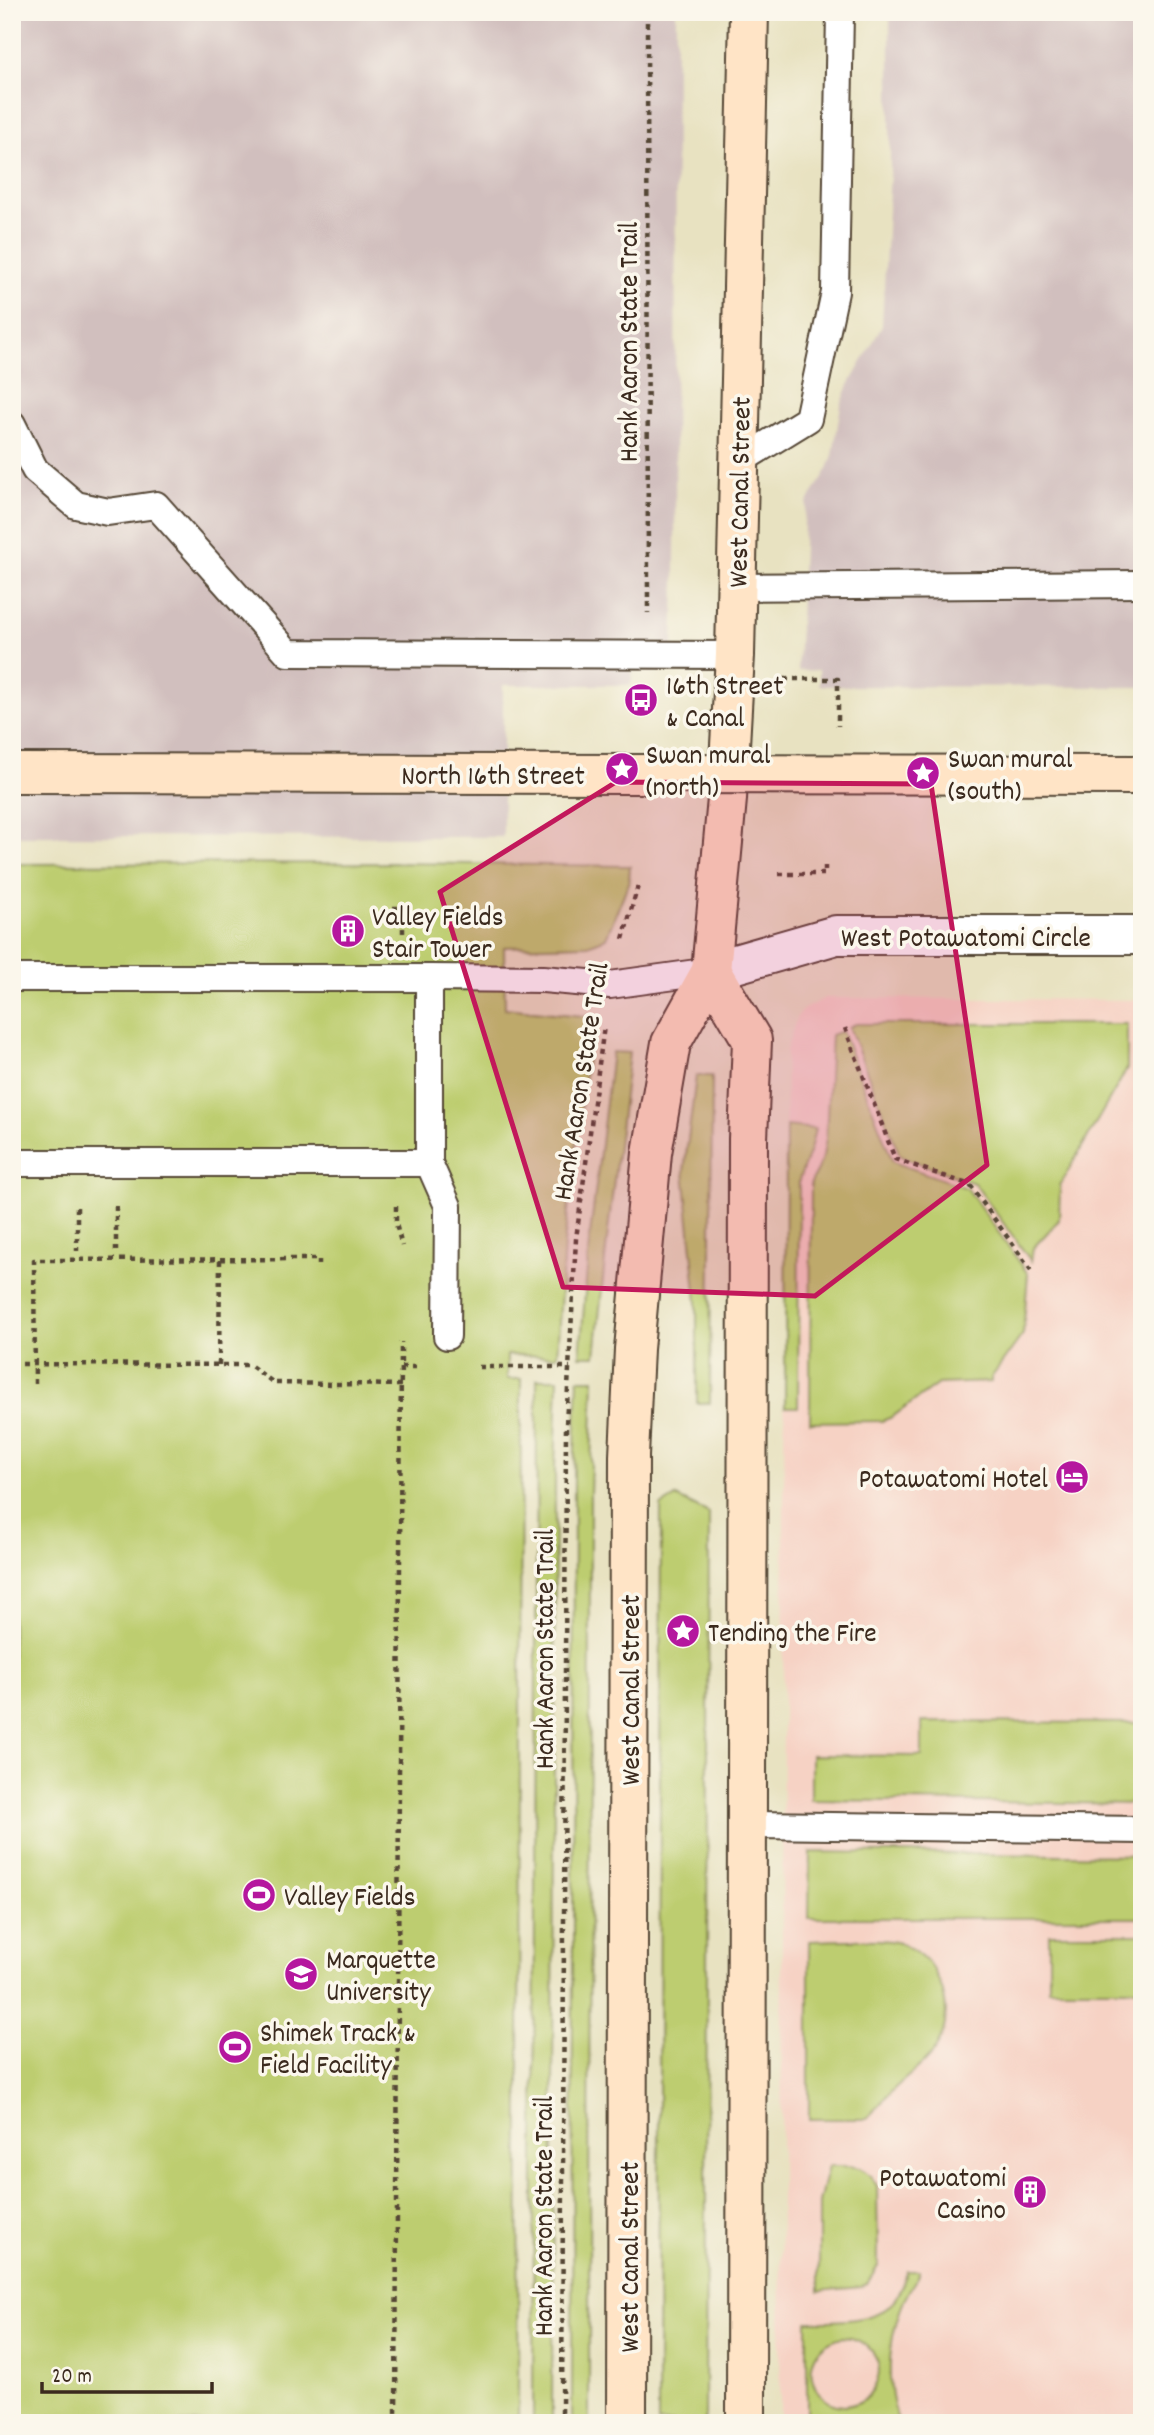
<svg xmlns="http://www.w3.org/2000/svg" width="1154" height="2435" font-family="Dekko,sans-serif">
<rect width="100%" height="100%" fill="#fbf7ec"/>
<filter id="ink" filterUnits="userSpaceOnUse"><feTurbulence type="fractalNoise" baseFrequency=".0143" numOctaves="2"/><feDisplacementMap in="SourceGraphic" scale="14" xChannelSelector="R" yChannelSelector="G"/><feConvolveMatrix kernelMatrix="1 2 1 2 8 2 1 2 1" color-interpolation-filters="sRGB"/></filter>
<filter id="wash" filterUnits="userSpaceOnUse"><feTurbulence type="fractalNoise" baseFrequency=".00686" numOctaves="4" result="noise"/><feDisplacementMap in="SourceGraphic" scale="28" xChannelSelector="R" yChannelSelector="G"/><feGaussianBlur stdDeviation="1.57" result="paint"/><feColorMatrix in="noise" values="0 0 0 0 0 0 0 0 0 0 0 0 0 0 0 0 0 1.4 0 .05"/><feComposite in="paint" operator="in"/></filter>
<g filter="url(#wash)">
<rect width="100%" height="100%" fill="#e8e2c1"/>
<polygon fill="#f6d2c4" points="825,998 1142,1000 1142,2423 780,2423 786,1051 797,1017 804,1009"/>
<g fill="#d1bfbe">
<polygon points="12,12 676,12 675,585 672,671 633,671 631,685 503,685 503,837 12,836"/>
<polygon points="890,12 1142,12 1142,687 819,686 819,670 798,671 804,522 807,503 828,469 833,455 841,405 849,385 882,326 890,172"/>
</g>
<g fill="#bdcd6f" stroke="#7c7c46" stroke-width="2" fill-rule="evenodd">
<polygon points="393,863 630,866 629,882 606,938 588,945 504,947 505,1008 592,1017 564,1244 557,1356 507,1355 507,1379 521,1379 518,2423 12,2423 12,864"/>
<polygon points="856,1024 1127,1024 1127,1069 1060,1185 1059,1220 1033,1248 1031,1261 974,1183 900,1156 849,1027"/>
<polygon points="842,1031 893,1162 967,1188 1028,1274 1023,1334 991,1378 991,1382 938,1384 892,1417 882,1421 810,1422 811,1183 823,1156 826,1139 831,1035"/>
<polygon points="612,1052 629,1053 608,1231 595,1356 580,1356 589,1244"/>
<polygon points="696,1076 712,1076 710,1403 697,1403 697,1301 684,1171"/>
<polygon points="786,1126 815,1129 810,1150 799,1180 798,1407 785,1407"/>
<polygon points="537,1379 558,1379 555,1468 552,2423 533,2423"/>
<polygon points="578,1379 594,1379 590,1494 589,2423 572,2423 574,1472"/>
<polygon points="676,1497 709,1513 705,2423 658,2423 661,1506"/>
<polygon points="922,1722 1142,1723 1142,1804 811,1800 811,1755 922,1756"/>
<polygon points="810,1852 1142,1856 1142,1918 809,1918"/>
<rect x="1049" y="1934" width="93" height="55"/>
<path d="M809,1941C834,1941 865,1938 890,1941C936,1948 960,2008 937,2046C926,2064 909,2074 895,2088C885,2098 876,2109 866,2119H809Z"/>
<path d="M828,2166C852,2166 865,2163 877,2186L878,2266L867,2284L860,2287L819,2291V2202Z"/>
<path d="M908,2271H919V2275C889,2316 882,2376 899,2423L807,2420V2321C832,2321 870,2323 890,2305C899,2297 903,2282 908,2271ZM842,2337C869,2338 888,2362 874,2388C871,2395 865,2399 859,2402C815,2423 787,2351 842,2337Z"/>
</g>
</g>
<g filter="url(#ink)">
<g fill="none" stroke-linecap="round" stroke-linejoin="round">
<g stroke="#554636" stroke-width="30">
<g id="lane">
<polyline points="12,424 35,470 76,505 108,512 156,505 288,653 735,655"/>
<polyline points="738,462 808,419 835,292 840,12"/>
<polyline points="736,587 1142,584"/>
<polyline points="12,978 429,978 429,1163 12,1163"/>
<polyline points="429,978 543,979 610,985 711,971"/>
<polyline points="429,1163 448,1206 447,1336"/>
<polyline points="747,1825 1142,1830"/>
</g>
</g>
<g stroke="#554636" stroke-width="42">
<polyline id="street" points="711,971 836,935 1142,935"/>
</g>
<g stroke="#554636" stroke-width="42">
<g id="secondary">
<polyline points="711,971 752,1040 748,1139 746,2423"/>
<polyline points="627,2423 629,1456 634,1349 652,1153 671,1043 711,971 727,799 735,655 749,12"/>
</g>
</g>
<g stroke="#554636" stroke-width="4.5" stroke-dasharray="5 5" stroke-linecap="butt">
<polyline points="647,12 648,613"/>
<polyline points="784,679 838,679 838,726"/>
<polyline points="779,874 825,874 825,866"/>
<polyline points="393,908 403,908 403,935"/>
<polyline points="623,939 639,882"/>
<polyline points="845,1028 895,1159 970,1185 1031,1270"/>
<polyline points="116,1206 116,1251"/>
<polyline points="396,1206 396,1224 402,1246"/>
<polyline points="77,1207 77,1251"/>
<polyline points="12,1364 250,1365 274,1383 401,1385"/>
<polyline points="219,1365 220,1260"/>
<polyline points="401,1367 418,1367"/>
<polyline points="479,1367 570,1367"/>
<polyline points="35,1384 34,1260 319,1259 319,1270"/>
<polyline points="396,2423 401,1342"/>
<polyline points="562,2423 566,1425 576,1239 604,1026"/>
</g>
<use href="#lane" stroke="#fff" stroke-width="26"/>
<use href="#street" stroke="#fff" stroke-width="38"/>
<use href="#secondary" stroke="#ffe4c6" stroke-width="38"/>
<g stroke="#554636" stroke-width="42" stroke-linecap="butt">
<polyline id="secondary-bridge" points="12,773 1142,775"/>
</g>
<use href="#secondary-bridge" stroke="#ffe4c6" stroke-width="38"/>
</g>
</g>
<path fill="#c2185b" fill-opacity="0.2" stroke="#c2185b" stroke-width="5" stroke-linejoin="round" d="M616,782L931,784L987,1165L815,1296L563,1287L440,892Z"/>
<defs>
<g id="bus-disc" transform="scale(1.75)"><circle r="9.5" fill="#b5179e" stroke="#fbf7ec"/><path d="M-5-6H5V4H4V6H2V4H-2V6H-4V4H-5ZM-3.5-4V0h7V-4ZM-3.5 1.2v1.5H-2V1.2ZM2 1.2v1.5H3.5V1.2Z" fill="#fff"/></g>
<g id="sight-disc" transform="scale(1.75)"><circle r="9.5" fill="#b5179e" stroke="#fbf7ec"/><path d="M0-6L1.8-2.2L6-1.7L2.9 1.2L3.7 5.4L0 3.3L-3.7 5.4L-2.9 1.2L-6-1.7L-1.8-2.2Z" fill="#fff"/></g>
<g id="building-disc" transform="scale(1.75)"><circle r="9.5" fill="#b5179e" stroke="#fbf7ec"/><path d="M-4-6H4V6H1V3H-1V6H-4ZM-2.5-4.3h1.7v1.8h-1.7ZM.8-4.3h1.7v1.8H.8ZM-2.5-1h1.7V.8h-1.7ZM.8-1h1.7V.8H.8Z" fill="#fff"/></g>
<g id="hotel-disc" transform="scale(1.75)"><circle r="9.5" fill="#b5179e" stroke="#fbf7ec"/><path d="M-6-4.5h1.5V1H6V5H4.5V3h-9V5H-6ZM-4 0a1.8 1.8 0 1 1 3.6 0ZM.5 0V-2.5h3Q6-2.5 6 0Z" fill="#fff"/></g>
<g id="stadium-disc" transform="scale(1.75)"><circle r="9.5" fill="#b5179e" stroke="#fbf7ec"/><path d="M0-5a6.5 5 0 1 0 0 10a6.5 5 0 1 0 0-10ZM-3.5-1.8h7v3.6h-7Z" fill="#fff"/></g>
<g id="university-disc" transform="scale(1.75)"><circle r="9.5" fill="#b5179e" stroke="#fbf7ec"/><path d="M0-5L7-2L0 1L-7-2ZM-4 1L0 2.5L4 1V4Q0 6-4 4Z" fill="#fff"/></g>
</defs>
<g fill-rule="evenodd">
<use href="#bus-disc" x="641" y="700"/>
<use href="#sight-disc" x="622" y="769"/>
<use href="#sight-disc" x="923" y="773"/>
<use href="#building-disc" x="348" y="931"/>
<use href="#hotel-disc" x="1072" y="1477"/>
<use href="#sight-disc" x="683" y="1631"/>
<use href="#stadium-disc" x="259" y="1895"/>
<use href="#university-disc" x="301" y="1974"/>
<use href="#stadium-disc" x="235" y="2047"/>
<use href="#building-disc" x="1030" y="2192"/>
</g>
<g text-anchor="middle" stroke-width="7" stroke-linejoin="round" paint-order="stroke">
<g font-size="28" fill="#3b2a1e" stroke="#fbf7ec">
<text transform="translate(627 342) rotate(-90)" y="10">Hank Aaron State Trail</text>
<text transform="translate(738 492) rotate(-89)" y="10">West Canal Street</text>
<text x="493" y="784">North 16th Street</text>
<text x="966" y="946">West Potawatomi Circle</text>
<text transform="translate(579 1081) rotate(-81)" y="10">Hank Aaron State Trail</text>
<text transform="translate(543 1649) rotate(-90)" y="10">Hank Aaron State Trail</text>
<text transform="translate(629 1690) rotate(-90)" y="10">West Canal Street</text>
<text transform="translate(542 2216) rotate(-90)" y="10">Hank Aaron State Trail</text>
<text transform="translate(628 2257) rotate(-90)" y="10">West Canal Street</text>
</g>
<g font-size="28" fill="#3b2a1e" stroke="#fbf7ec" text-anchor="start">
<text x="666" y="694">16th Street<tspan x="666" dy="32">&amp; Canal</tspan></text>
<text x="646" y="763">Swan mural<tspan x="646" dy="32">(north)</tspan></text>
<text x="948" y="767">Swan mural<tspan x="948" dy="32">(south)</tspan></text>
<text x="372" y="925">Valley Fields<tspan x="372" dy="32">Stair Tower</tspan></text>
<text x="1048" y="1487" text-anchor="end">Potawatomi Hotel</text>
<text x="708" y="1641">Tending the Fire</text>
<text x="284" y="1905">Valley Fields</text>
<text x="326" y="1968">Marquette<tspan x="326" dy="32">University</tspan></text>
<text x="260" y="2041">Shimek Track &amp;<tspan x="260" dy="32">Field Facility</tspan></text>
<text x="1006" y="2186" text-anchor="end">Potawatomi<tspan x="1006" dy="32">Casino</tspan></text>
</g>
</g>
<rect width="1154" height="2435" fill="none" stroke="#fbf7ec" stroke-width="42"/>
<path d="M42 2382v10h170v-10" fill="none" stroke="#3b2a1e" stroke-width="3.5"/>
<text x="52" y="2382" font-size="21" fill="#3b2a1e" stroke="#fbf7ec" stroke-width="5" paint-order="stroke">20 m</text>
</svg>
